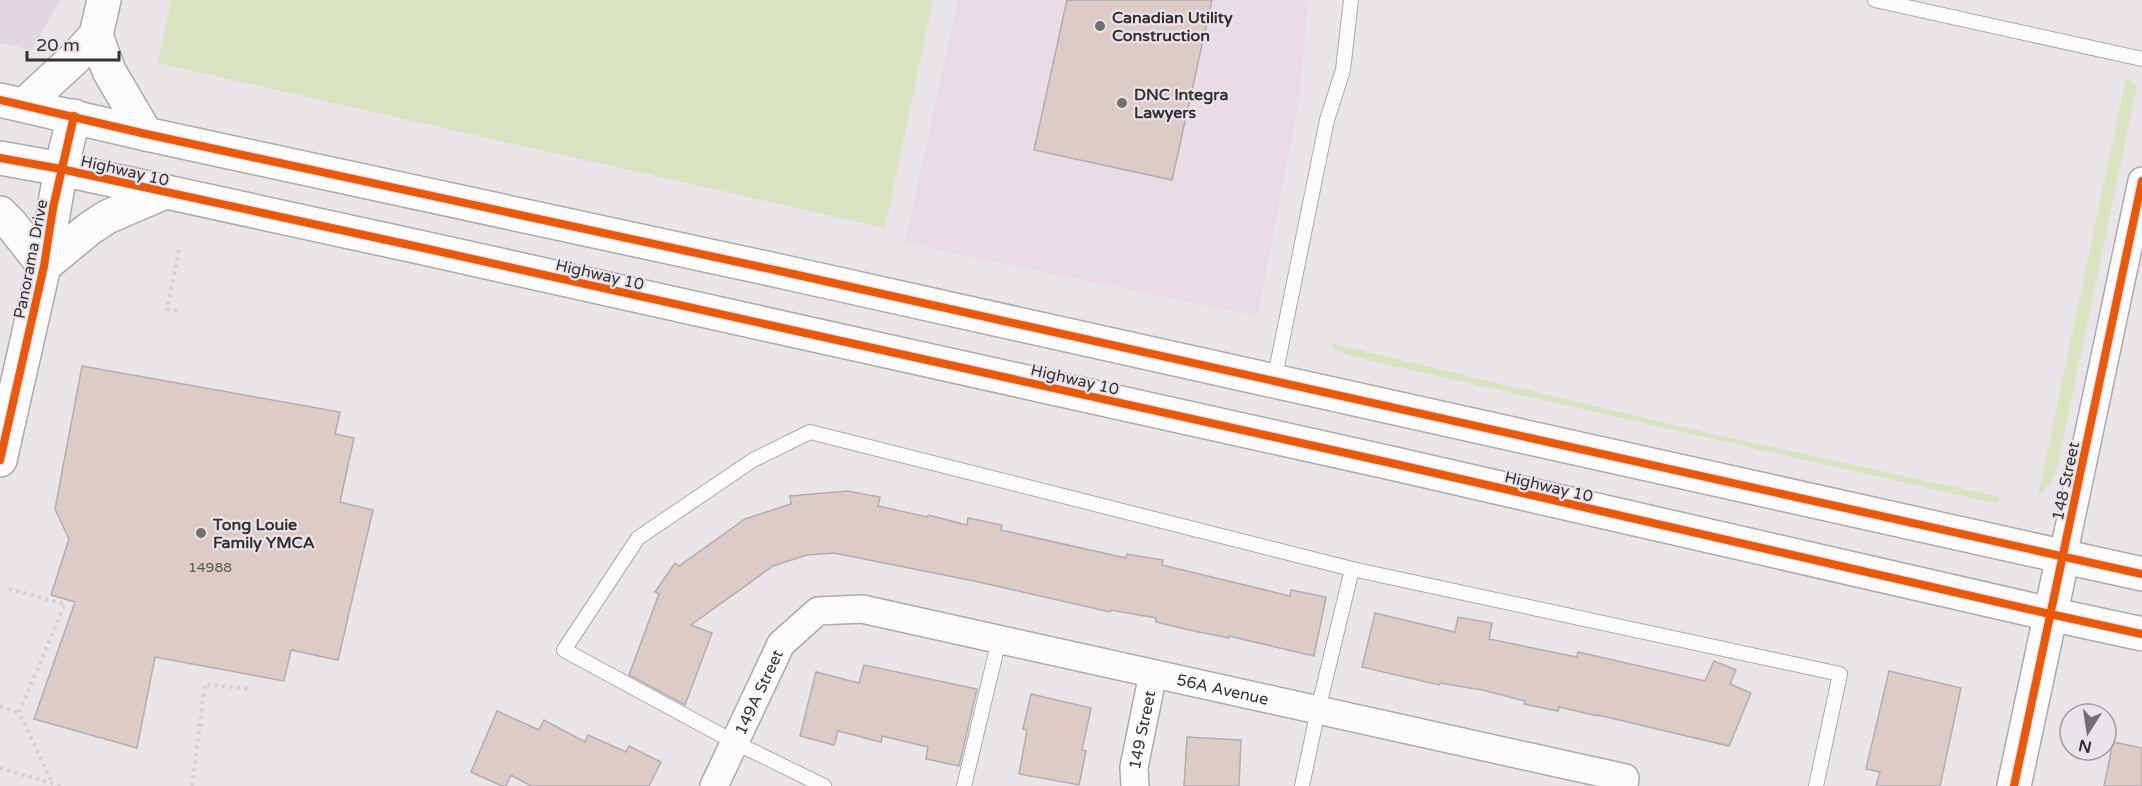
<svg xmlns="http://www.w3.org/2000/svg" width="2142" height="786" font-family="'Varela Round',sans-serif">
<rect width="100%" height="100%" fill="#e9e5e9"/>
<polygon fill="#eadce6" points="958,0 1308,0 1299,103 1257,316 905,243"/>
<polygon fill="#e0d7e0" points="0,0 60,0 32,50 0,43"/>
<g fill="#d9e3c2">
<polygon points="171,0 933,0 885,228 158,63"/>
<path d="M2126,78L2137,86L2057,468C2053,480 2048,488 2038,496Z"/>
<polygon points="1334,344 1708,433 2000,497 1998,504 1350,356 1340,352 1332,346"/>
</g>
<g fill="#dccbc7" stroke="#b1aeaf" stroke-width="1.5">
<polygon points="1067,0 1212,0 1172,180 1034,150"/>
<polygon points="82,366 340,412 335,434 354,438 340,502 373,510 338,660 291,650 284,681 155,657 137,748 34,719 75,602 51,595 69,539 55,509"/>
<polygon points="847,491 880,497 878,506 927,517 928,515 967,525 968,518 1002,525 1001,530 1126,558 1127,554 1163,560 1162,565 1290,596 1291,590 1326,597 1314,656 1229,636 1229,638 1189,630 1156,622 1156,618 1111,610 1110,612 974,581 834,553 807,555 773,566 691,625 712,633 685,705 629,675 659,594 655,592 675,563 679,566 745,519 791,504 790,496"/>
<polygon points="1375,613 1455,632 1458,617 1492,623 1489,639 1577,657 1578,652 1705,681 1714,661 1736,670 1730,684 1751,693 1729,746 1598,715 1598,716 1559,707 1558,711 1524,704 1525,701 1482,690 1440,683 1439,685 1362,667"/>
<polygon points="864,665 977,689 959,766 926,759 928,747 882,736 881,742 838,731 834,745 800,736 816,672 859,683"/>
<polygon points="1889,671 1961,688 1940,786 1876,786 1880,772 1866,769"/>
<polygon points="1031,694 1091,708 1082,750 1086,751 1079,785 1019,774 1027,730 1023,729"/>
<polygon points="497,711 539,730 544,720 585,742 588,735 626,752 629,746 661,762 649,786 531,786 511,775 506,786 502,786 471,772"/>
<polygon points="1187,737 1241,740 1239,786 1184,786"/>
<polygon points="2113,742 2142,748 2142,786 2104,786"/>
</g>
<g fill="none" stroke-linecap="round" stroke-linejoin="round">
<g stroke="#acaaac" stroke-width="16">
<g id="lane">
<polyline points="1875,0 2142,59"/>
<polyline points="1274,381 1327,120 1343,70 1351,0"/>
<polyline points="824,786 734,742 564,650 638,538 753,460 810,432 1352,569 1840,674 1816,786"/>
<polyline points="964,786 999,640"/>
<polyline points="1302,786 1318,710 1352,569"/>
</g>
</g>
<g stroke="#acaaac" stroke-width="30">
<g id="street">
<polyline points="2063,556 2142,181"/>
<path id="s1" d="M714,786L781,644L818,611L862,609L1625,778L1624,786"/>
<path id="s2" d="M1135,786L1134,767L1153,674"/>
</g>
</g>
<g stroke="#acaaac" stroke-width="36">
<g id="secondary">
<polyline points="96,35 104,0"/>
<polyline points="0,460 44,266 61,169"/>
<polyline points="2014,786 2063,556"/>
</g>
</g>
<g stroke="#acaaac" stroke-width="36">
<g id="highway">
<polyline points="0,100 146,134 784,272 2142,574"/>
<polyline points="24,105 75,58 96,35 109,71 146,134"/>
<polyline points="0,158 61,169 419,247 882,350 1391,463 2050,614 2142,634"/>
<polyline points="61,169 74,116"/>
<polyline points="0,213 11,224 44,266 89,229 107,217 163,193"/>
</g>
</g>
<g stroke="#d3d2d3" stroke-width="4" stroke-dasharray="3 4.5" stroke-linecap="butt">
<polyline points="177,311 167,309 180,245"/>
<polyline points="9,589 65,604 19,713 53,784"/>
<polyline points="0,706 19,713"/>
<polyline points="0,768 61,786"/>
<polyline points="192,786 205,684 250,689"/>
</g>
<use href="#lane" stroke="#fcfbfc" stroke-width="14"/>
<use href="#street" stroke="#fcfbfc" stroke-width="27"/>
<use href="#secondary" stroke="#fcfbfc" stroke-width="33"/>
<use href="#highway" stroke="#fcfbfc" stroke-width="33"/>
<g stroke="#eae4ea" stroke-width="11">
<g id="cycleway">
<polyline points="0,100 146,134 784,272 2142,574"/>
<polyline points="0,158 61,169 419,247 882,350 1391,463 2050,614 2142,634"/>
<polyline points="0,460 44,266 53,208 74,116"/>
<polyline points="2014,786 2142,181"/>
</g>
</g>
<use href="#cycleway" stroke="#e8590c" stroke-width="8"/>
</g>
<g fill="#737073" stroke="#eae4ea" stroke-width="2">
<circle cx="1100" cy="26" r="6"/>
<circle cx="1122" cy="103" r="6"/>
<circle cx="201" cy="533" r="6"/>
</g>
<g text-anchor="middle" stroke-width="4.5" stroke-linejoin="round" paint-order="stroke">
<g font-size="14" fill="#5d5858">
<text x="210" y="572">14988</text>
</g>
<g font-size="16" font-weight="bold" fill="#333133" stroke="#eae4ea" text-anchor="start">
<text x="1112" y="23">Canadian Utility<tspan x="1112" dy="18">Construction</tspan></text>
<text x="1134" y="100">DNC Integra<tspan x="1134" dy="18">Lawyers</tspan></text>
<text x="213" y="530">Tong Louie<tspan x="213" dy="18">Family YMCA</tspan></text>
</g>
<g font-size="16" fill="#333133" stroke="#eae4ea">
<text transform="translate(125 170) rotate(13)" y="6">Highway 10</text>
<text transform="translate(30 259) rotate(-79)" y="6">Panorama Drive</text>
<text transform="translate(600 274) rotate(13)" y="6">Highway 10</text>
<text transform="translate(1075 379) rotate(13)" y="6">Highway 10</text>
<text transform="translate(2065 481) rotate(-78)" y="6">148 Street</text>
<text transform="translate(1549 486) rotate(13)" y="6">Highway 10</text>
<text dy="6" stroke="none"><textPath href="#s1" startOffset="620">56A Avenue</textPath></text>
<text dy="6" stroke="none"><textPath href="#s1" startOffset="104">149A Street</textPath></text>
<text dy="6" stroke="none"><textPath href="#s2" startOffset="57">149 Street</textPath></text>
</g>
</g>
<g transform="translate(2088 732) rotate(192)"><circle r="28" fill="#eae4ea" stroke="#a19ca1" stroke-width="1.5"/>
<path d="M0-4.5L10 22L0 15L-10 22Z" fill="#737073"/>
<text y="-9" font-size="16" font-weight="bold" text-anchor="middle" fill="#333133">N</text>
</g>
<path d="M27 51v9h92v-9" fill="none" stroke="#333133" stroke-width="3"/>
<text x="36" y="51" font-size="18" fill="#333133" stroke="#eae4ea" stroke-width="4.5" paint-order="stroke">20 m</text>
</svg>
